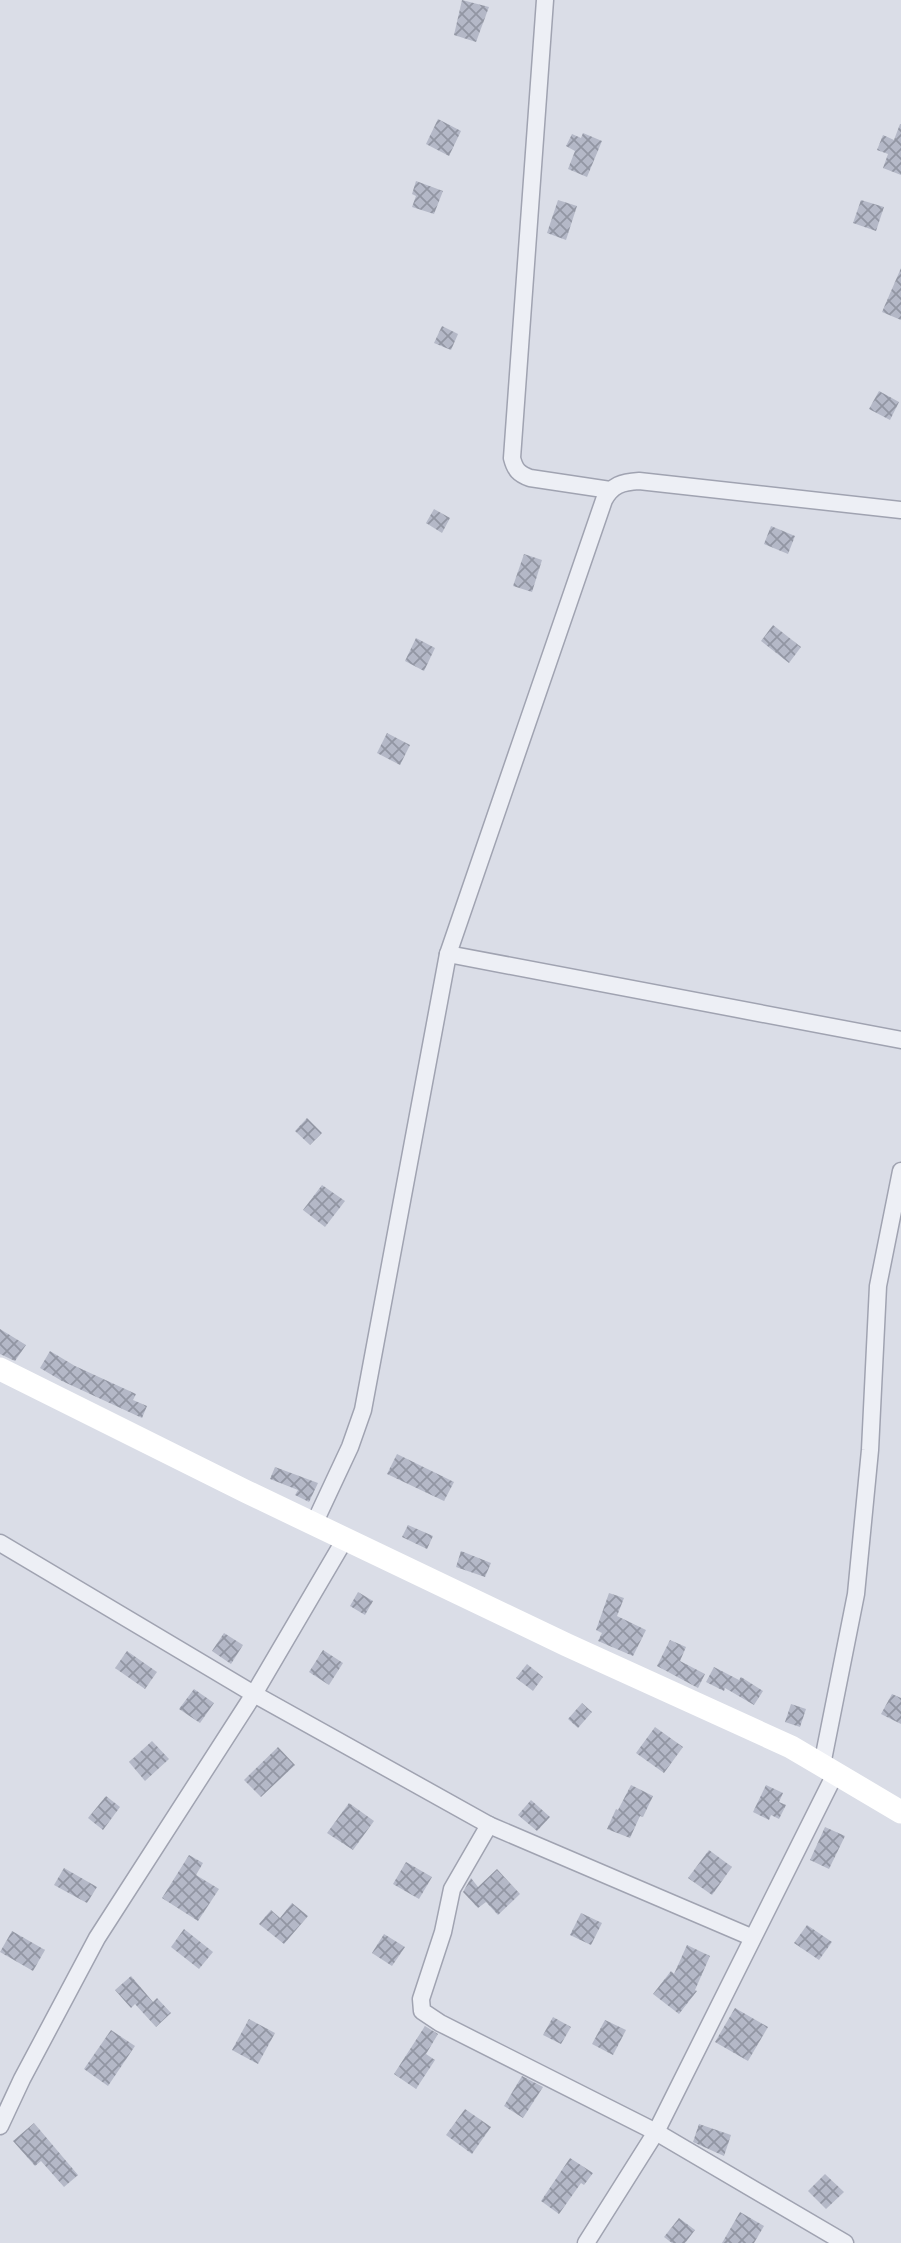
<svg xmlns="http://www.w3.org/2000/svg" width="901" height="2243" font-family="Cabin,sans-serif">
<defs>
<pattern id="building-cross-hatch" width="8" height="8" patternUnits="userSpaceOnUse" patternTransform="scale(1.75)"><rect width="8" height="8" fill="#b4b8c7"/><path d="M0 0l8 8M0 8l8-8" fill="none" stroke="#9296a3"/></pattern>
</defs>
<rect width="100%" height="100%" fill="#dadde7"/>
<g fill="url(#building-cross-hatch)">
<polygon points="462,0 489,7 476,42 454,35"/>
<polygon points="438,119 461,131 449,156 426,144"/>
<polygon points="900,124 901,124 901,175 883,168 888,154 877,150 883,135 894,140"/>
<polygon points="583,133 602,141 587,177 568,169 575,151 566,146 572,134 581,138"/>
<polygon points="416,181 443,191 434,214 412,207 416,196 412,194"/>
<polygon points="558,200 577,206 566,240 547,233"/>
<polygon points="861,200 884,207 876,231 853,223"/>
<polygon points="901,268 901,320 882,312"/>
<polygon points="442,326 458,334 451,350 434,343"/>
<polygon points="879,391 899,402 890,420 869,409"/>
<polygon points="434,509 450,518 442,533 426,523"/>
<polygon points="771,526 795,536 788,554 764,544"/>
<polygon points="524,554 542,560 532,592 513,586"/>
<polygon points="773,625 801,647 789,663 761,641"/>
<polygon points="416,638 435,648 424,671 405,661"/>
<polygon points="387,733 410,745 400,765 377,753"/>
<polygon points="307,1118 322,1133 310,1145 295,1131"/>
<polygon points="322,1185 345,1201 325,1227 303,1210"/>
<polygon points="0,1329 26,1345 15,1361 0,1354"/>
<polygon points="50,1351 75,1366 136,1394 133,1400 147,1406 142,1418 62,1381 40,1368"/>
<polygon points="397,1454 454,1482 444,1501 387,1474"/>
<polygon points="275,1467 318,1483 309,1502 295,1495 298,1490 270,1479"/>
<polygon points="408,1525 433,1536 427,1549 402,1537"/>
<polygon points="461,1551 491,1563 485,1577 456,1567"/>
<polygon points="358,1592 373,1601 365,1615 350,1606"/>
<polygon points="609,1593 624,1598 617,1616 646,1630 633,1656 598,1641 602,1633 596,1630"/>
<polygon points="224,1633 243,1645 231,1664 212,1651"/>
<polygon points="670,1640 686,1647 680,1661 705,1674 698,1688 657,1666"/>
<polygon points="323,1650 343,1663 329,1685 309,1672"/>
<polygon points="127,1651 157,1672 145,1689 115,1668"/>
<polygon points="527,1664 543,1677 533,1691 516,1678"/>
<polygon points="714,1667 739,1680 741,1677 763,1691 754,1705 725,1688 724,1691 706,1682"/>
<polygon points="194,1689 214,1703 200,1723 179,1709"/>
<polygon points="892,1694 901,1698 901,1724 881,1714"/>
<polygon points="582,1703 592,1712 578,1728 568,1719"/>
<polygon points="791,1704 806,1709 800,1727 785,1722"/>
<polygon points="655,1727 683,1747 664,1773 636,1753"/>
<polygon points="152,1741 169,1759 145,1781 129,1762"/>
<polygon points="278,1747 295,1765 261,1797 244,1780"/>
<polygon points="631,1785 653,1796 643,1817 640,1816 630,1838 607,1829 616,1809 618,1810"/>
<polygon points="766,1785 783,1793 779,1802 786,1805 779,1819 771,1815 769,1820 753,1812"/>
<polygon points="106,1796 120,1807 103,1830 88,1818"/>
<polygon points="531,1800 550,1817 537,1831 518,1815"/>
<polygon points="349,1803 374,1821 353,1850 327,1833"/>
<polygon points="825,1827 845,1836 829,1869 810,1860"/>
<polygon points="709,1850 732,1867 712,1895 688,1878"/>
<polygon points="189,1855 203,1863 196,1875 219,1889 198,1921 162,1898"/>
<polygon points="406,1862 432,1877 419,1899 393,1884"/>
<polygon points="64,1868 97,1887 87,1903 54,1885"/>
<polygon points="497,1869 520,1894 498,1915 486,1902 478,1908 463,1892 471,1878 478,1887"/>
<polygon points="292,1903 308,1916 284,1944 259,1924 271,1910 280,1918"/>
<polygon points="581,1913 602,1923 591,1945 570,1935"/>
<polygon points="807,1925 832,1942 819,1960 794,1943"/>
<polygon points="184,1929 213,1952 199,1969 171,1947"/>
<polygon points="12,1931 45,1950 33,1971 0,1952"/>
<polygon points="384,1934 405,1947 392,1966 372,1953"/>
<polygon points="687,1945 710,1956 695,1990 697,1991 679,2014 653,1994 671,1971 674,1974"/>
<polygon points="131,1976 153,2002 157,1998 171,2013 156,2027 135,2004 131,2008 115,1990"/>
<polygon points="735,2008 768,2027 748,2061 715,2042"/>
<polygon points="553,2017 571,2027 561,2044 543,2035"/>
<polygon points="249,2019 275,2033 258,2064 232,2050"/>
<polygon points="605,2020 626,2030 613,2055 592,2044"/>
<polygon points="425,2026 438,2034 426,2054 435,2060 416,2089 394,2074"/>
<polygon points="111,2030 135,2046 108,2086 84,2069"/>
<polygon points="522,2076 543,2087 523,2118 504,2106"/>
<polygon points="465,2109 491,2127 472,2154 446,2135"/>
<polygon points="34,2123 78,2175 64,2187 41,2161 35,2166 13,2141"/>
<polygon points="699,2124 731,2135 724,2156 693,2142"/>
<polygon points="570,2158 593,2173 584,2185 581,2183 559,2214 541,2201"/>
<polygon points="825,2174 844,2192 826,2209 808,2191"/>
<polygon points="740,2212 764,2226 754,2243 722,2243"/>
<polygon points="679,2218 695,2230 685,2243 672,2243 664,2237"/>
</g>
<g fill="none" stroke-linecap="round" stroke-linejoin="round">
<g stroke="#a0a3b1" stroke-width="19">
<g id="street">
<path d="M545,0L512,458C515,470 519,474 530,478L610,490"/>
<polyline points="448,954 901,1040"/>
<path d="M314,1524L350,1447L363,1410L448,954L604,500C612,485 622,482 639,481L901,510"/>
<polyline points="0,1543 254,1694 489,1825 751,1937"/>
<polyline points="822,1765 856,1594 870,1450 878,1286 901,1171"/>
<polyline points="489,1825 452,1889 443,1932 421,1999 422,2011 440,2023 656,2132 845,2243"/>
<polyline points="0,2126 22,2079 97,1938 254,1694 345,1539"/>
<polyline points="586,2243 656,2132 835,1774"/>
</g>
</g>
<use href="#street" stroke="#edeff5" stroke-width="16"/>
<polyline stroke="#fff" stroke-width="23" points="0,1369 247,1492 567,1645 791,1747 901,1812"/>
</g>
</svg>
